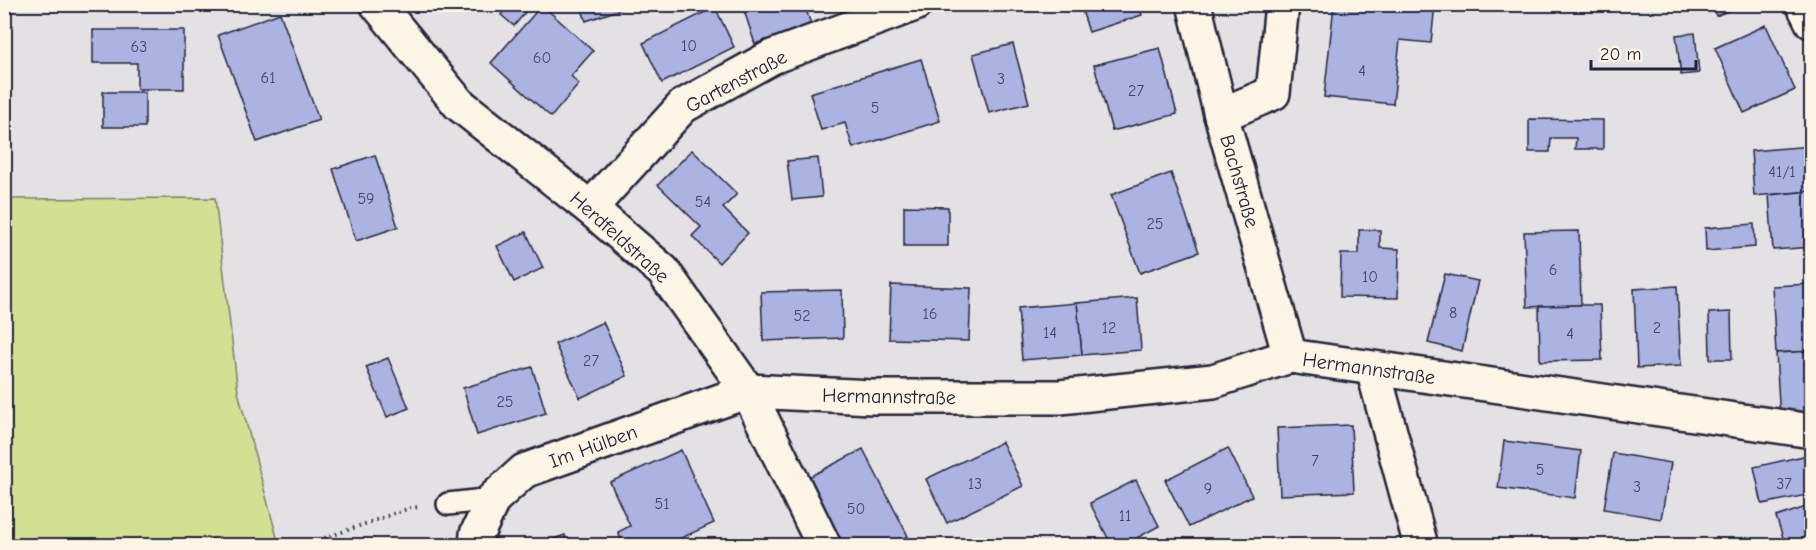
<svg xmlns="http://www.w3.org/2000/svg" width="1816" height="550" font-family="'Comic Neue',sans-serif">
<rect width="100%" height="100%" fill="#e4e1e4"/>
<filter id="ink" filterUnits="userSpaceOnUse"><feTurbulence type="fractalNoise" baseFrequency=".0167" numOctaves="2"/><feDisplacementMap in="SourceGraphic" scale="12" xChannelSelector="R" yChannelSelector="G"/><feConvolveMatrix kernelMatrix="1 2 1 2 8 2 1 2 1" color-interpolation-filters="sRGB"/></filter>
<g filter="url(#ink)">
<polygon fill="#d3df92" stroke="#7a8066" stroke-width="1.5" points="215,198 238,392 279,545 5,545 5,199"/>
<g fill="#abb3e3" stroke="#22223b" stroke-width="1.5">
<polygon points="509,4 532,4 514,26 501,15"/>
<polygon points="580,4 626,4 627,7 586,21"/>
<polygon points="742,4 804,4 811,24 755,44"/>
<polygon points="837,4 856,4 841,12"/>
<polygon points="1080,4 1138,4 1142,15 1089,32"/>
<polygon points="1361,4 1435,4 1431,43 1400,40 1393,104 1324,97 1334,5 1361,7"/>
<polygon points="1711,4 1744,4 1716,16"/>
<polygon points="542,5 593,51 571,76 579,84 551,117 491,63"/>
<polygon points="715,7 734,47 662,83 643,43"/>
<polygon points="280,13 319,120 257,142 218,35"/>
<polygon points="1766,25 1795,90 1744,113 1715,48"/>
<polygon points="93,30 184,30 184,89 137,89 137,63 93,63"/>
<polygon points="1695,33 1699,73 1681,75 1676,35"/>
<polygon points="1013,44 1029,103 989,113 973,54"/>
<polygon points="1160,48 1177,114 1112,131 1094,65"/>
<polygon points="921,59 940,121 853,148 845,123 821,130 810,93"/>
<rect x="103" y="92" width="42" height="35"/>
<polygon points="1529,119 1603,120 1603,149 1575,149 1576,138 1551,138 1550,152 1529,152"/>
<polygon points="1812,146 1812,191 1754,196 1751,151"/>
<polygon points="692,150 737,194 723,208 748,233 719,263 692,236 701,227 658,185"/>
<polygon points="375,155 398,227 356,241 333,169"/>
<polygon points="818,158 822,197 792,200 787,161"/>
<polygon points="1171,173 1199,252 1140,273 1111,195"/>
<polygon points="1812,191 1812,247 1773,250 1769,195"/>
<polygon points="904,206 948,207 948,246 904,246"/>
<polygon points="1754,224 1755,247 1706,251 1705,228"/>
<polygon points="1359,230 1380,230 1380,248 1399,249 1398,298 1340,297 1341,254 1359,254"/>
<polygon points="1579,231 1581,305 1527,307 1524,232"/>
<polygon points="526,232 543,268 514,282 497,246"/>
<polygon points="1445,274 1478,281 1462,351 1428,343"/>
<polygon points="1812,284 1812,351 1776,353 1772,286"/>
<polygon points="891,285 971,288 969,341 889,339"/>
<polygon points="1677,286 1681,366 1637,368 1634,289"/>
<polygon points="842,290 843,338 763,341 761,292"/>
<polygon points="1137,298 1141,350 1082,355 1077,303"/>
<polygon points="1077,303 1082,355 1022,360 1018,308"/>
<polygon points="1581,305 1600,305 1602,360 1540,361 1539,306"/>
<polygon points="1731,312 1732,359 1710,359 1709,313"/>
<polygon points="603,322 627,376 580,398 555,344"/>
<polygon points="1812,351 1812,418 1780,420 1776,353"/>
<polygon points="388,358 409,408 387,417 366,367"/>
<polygon points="532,367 546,413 477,435 463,388"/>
<polygon points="1351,425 1354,492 1280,495 1277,428"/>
<polygon points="1504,441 1581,451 1575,498 1498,488"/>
<polygon points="1002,442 1023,486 947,523 926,479"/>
<polygon points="1228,448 1252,496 1189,527 1165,480"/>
<polygon points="863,449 908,536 889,546 837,546 803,480"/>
<polygon points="681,450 714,523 664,546 624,546 618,532 630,526 610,482"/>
<polygon points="1613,453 1671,463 1661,519 1604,509"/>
<polygon points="1808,455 1812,473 1812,494 1762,504 1754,467"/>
<polygon points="1136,480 1159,526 1122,546 1112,546 1090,503"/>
<polygon points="1812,505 1812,546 1786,546 1776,517"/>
<polygon points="565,535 568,546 532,546"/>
</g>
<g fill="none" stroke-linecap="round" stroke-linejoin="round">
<g stroke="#22223b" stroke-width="26">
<polyline id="lane" points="448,504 493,499"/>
</g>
<g stroke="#22223b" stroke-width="38">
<g id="street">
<polyline points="377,4 459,104 590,208 663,271 748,391 824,546"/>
<polyline points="1194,4 1221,115 1290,356"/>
<polyline points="1221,115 1273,93 1282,4"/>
<polyline points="590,208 683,106 772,57 915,4"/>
<polyline points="1373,369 1421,546"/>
<polyline points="476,546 477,534 493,499 524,471 748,391 872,397 1060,397 1213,381 1290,356 1812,431"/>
</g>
</g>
<g stroke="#22223b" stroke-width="38">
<polyline id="secondary" points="1803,4 1812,22"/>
</g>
<polyline stroke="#22223b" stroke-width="4" stroke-dasharray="1.5 4.5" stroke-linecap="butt" points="302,546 410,508 420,507"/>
<use href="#lane" stroke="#fcf5e5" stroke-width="21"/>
<use href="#street" stroke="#fcf5e5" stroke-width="33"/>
<use href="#secondary" stroke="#fcf5e5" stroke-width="33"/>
</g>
</g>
<g text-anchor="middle" stroke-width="6" stroke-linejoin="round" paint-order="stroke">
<g font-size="16" fill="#444665">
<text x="689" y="51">10</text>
<text x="139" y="52">63</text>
<text x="542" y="63">60</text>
<text x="1362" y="76">4</text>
<text x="268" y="83">61</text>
<text x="1001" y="84">3</text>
<text x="1136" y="96">27</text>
<text x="875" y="113">5</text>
<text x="1782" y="177">41/1</text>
<text x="366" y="204">59</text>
<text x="703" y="207">54</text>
<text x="1155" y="229">25</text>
<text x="1553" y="275">6</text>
<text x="1370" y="282">10</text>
<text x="1453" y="318">8</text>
<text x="930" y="319">16</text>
<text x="802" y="321">52</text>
<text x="1109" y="333">12</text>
<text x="1657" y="333">2</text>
<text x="1050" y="338">14</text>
<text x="1570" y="339">4</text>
<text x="591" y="366">27</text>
<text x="505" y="407">25</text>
<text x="1315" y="466">7</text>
<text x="1540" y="475">5</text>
<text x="975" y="489">13</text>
<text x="1784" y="489">37</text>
<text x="1637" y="492">3</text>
<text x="1208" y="494">9</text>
<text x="662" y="509">51</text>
<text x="856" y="514">50</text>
<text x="1125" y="521">11</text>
</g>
<g font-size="20" fill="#22223b" stroke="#fcf5e5">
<text transform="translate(736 81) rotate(-28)" y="7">Gartenstraße</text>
<text transform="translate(1240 181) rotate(74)" y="7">Bachstraße</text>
<text transform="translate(620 237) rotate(42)" y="7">Herdfeldstraße</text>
<text transform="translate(1369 368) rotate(8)" y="7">Hermannstraße</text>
<text transform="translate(889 396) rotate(1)" y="7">Hermannstraße</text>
<text transform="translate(593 446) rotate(-20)" y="7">Im Hülben</text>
</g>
</g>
<rect width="1816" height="550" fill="none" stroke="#fcf5e5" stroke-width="24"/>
<rect x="12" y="12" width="1792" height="526" fill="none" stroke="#22223b" stroke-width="2" filter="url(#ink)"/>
<path d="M1591 60v9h105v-9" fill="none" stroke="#22223b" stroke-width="3"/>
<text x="1600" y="60" font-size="18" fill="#22223b" stroke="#fcf5e5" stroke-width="4.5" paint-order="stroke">20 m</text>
</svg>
